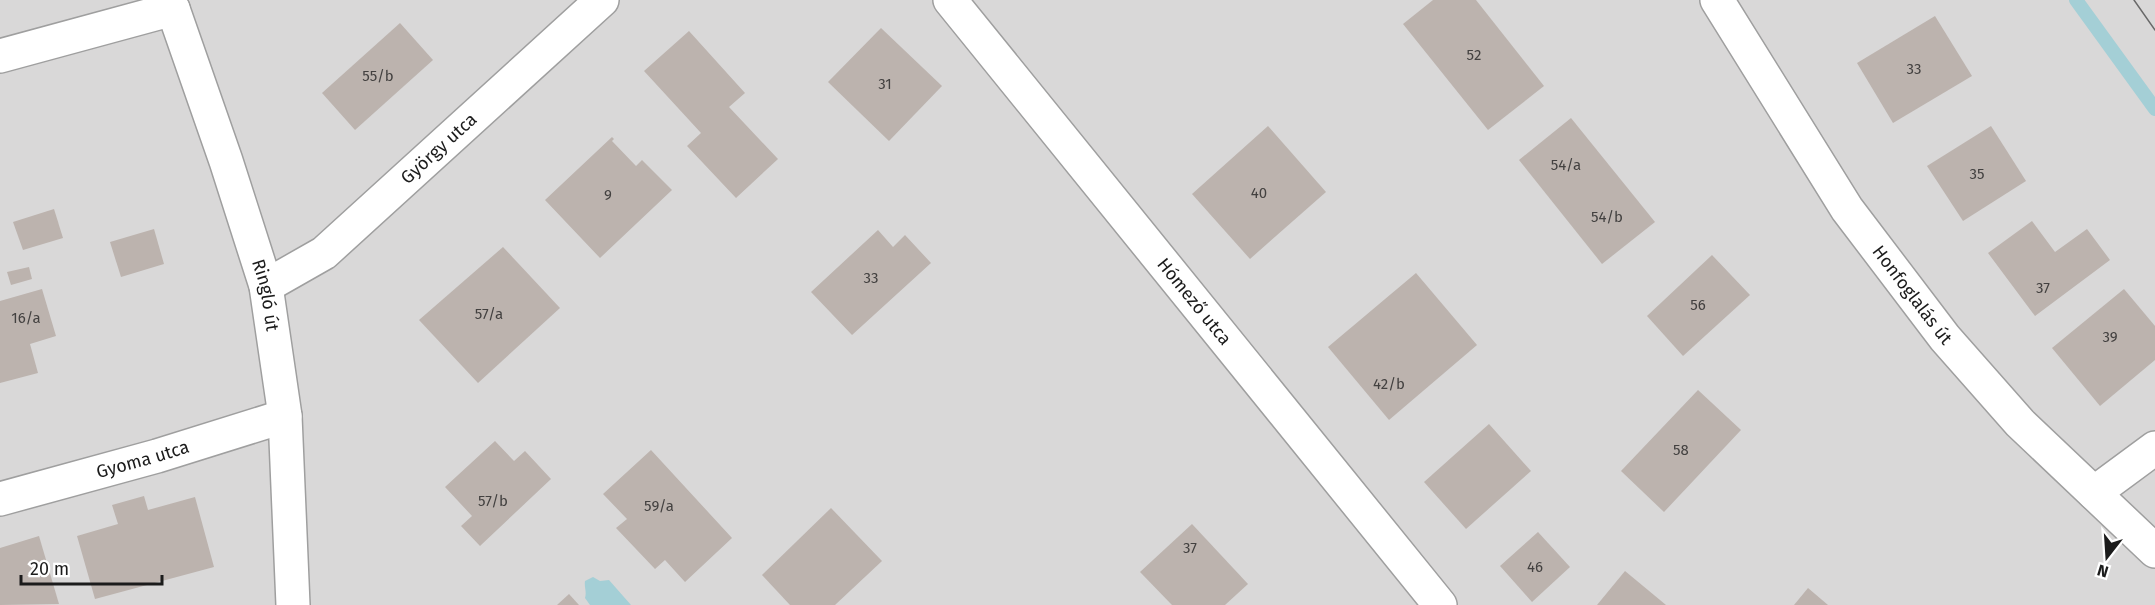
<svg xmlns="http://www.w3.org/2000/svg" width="2155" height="605" font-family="'Fira Sans',sans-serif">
<rect width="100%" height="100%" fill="#ece7e1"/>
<rect fill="#d9d8d8" x="0" y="0" width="2155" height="605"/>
<path fill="#a4cfd6" d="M593,577L600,581L609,580L631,605H590L585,598C587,592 584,587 585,581Z"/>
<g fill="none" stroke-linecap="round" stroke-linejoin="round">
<polyline stroke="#a4cfd6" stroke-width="14" points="2076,0 2155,109"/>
</g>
<g fill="#bcb3ae">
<polygon points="1433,0 1476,0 1544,86 1488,130 1403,24"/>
<polygon points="1935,16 1972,76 1893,123 1857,63"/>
<polygon points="400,23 433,60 355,130 322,93"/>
<polygon points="881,28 942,86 889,141 828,82"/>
<polygon points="689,31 745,93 729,107 778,159 736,198 687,146 701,133 644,71"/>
<polygon points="1571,118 1655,222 1602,264 1519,160"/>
<polygon points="1268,126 1326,192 1250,259 1192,194"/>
<polygon points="1991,126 2026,181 1963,221 1927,166"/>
<polygon points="612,137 614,139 612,141 636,166 642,160 672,190 600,258 545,200"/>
<polygon points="54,209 63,238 23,250 13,222"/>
<polygon points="2032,221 2055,252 2087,229 2110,260 2035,316 1988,253"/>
<polygon points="154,229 164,264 121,277 110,242"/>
<polygon points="878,230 893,247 905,235 931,263 852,335 811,292"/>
<polygon points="503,247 560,308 478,383 419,320"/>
<polygon points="1712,255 1750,295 1683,356 1647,316"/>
<polygon points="29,267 32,279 11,285 7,272"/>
<polygon points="1416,273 1477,345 1389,420 1328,347"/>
<polygon points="42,289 56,336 30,344 38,373 0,383 0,301"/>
<polygon points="2124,289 2155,326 2155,360 2100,406 2052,348"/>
<polygon points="1698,390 1741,430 1664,512 1621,471"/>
<polygon points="1489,424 1531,471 1466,529 1424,482"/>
<polygon points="495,441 514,461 525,451 551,479 480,546 461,526 472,516 445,487"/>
<polygon points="651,450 732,538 685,582 665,560 655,569 616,528 627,519 603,494"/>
<polygon points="144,496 148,510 195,497 214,567 95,599 77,536 118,524 112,505"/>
<polygon points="831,508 882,561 835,605 790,605 762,575"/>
<polygon points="1192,524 1248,584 1225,605 1172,605 1140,572"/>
<polygon points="1538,532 1570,567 1532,602 1500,566"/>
<polygon points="39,536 59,604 0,605 0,548"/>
<polygon points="1625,571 1666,605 1597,605"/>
<polygon points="1808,588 1828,605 1794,605"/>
<polygon points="569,594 579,605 557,605"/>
</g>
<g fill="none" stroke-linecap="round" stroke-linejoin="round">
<g stroke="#9f9f9f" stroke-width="36">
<g id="minor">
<path id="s1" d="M167,0L173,9L226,161L266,286L285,416L293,605"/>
<path id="s2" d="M950,0L1440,605"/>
<path id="s3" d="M1717,0L1847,209L1945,338L2020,423L2155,551"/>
<polyline points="0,56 173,9"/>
<path id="s4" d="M266,286L324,253L602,0"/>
<polyline points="2094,493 2155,448"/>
<path id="s5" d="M0,499L157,456L285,416"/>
</g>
</g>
<use href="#minor" stroke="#fff" stroke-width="33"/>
<polyline stroke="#696969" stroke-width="1.5" points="2134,0 2155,30"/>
</g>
<g text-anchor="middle" stroke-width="4.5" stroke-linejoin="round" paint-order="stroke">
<g font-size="15" fill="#434140">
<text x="1474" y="60">52</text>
<text x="1914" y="74">33</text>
<text x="378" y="81">55/b</text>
<text x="885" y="89">31</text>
<text x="1566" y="170">54/a</text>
<text x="1977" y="179">35</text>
<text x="1259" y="198">40</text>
<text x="608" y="200">9</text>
<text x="1607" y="222">54/b</text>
<text x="871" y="283">33</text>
<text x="2043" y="293">37</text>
<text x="1698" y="310">56</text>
<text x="489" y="319">57/a</text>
<text x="26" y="323">16/a</text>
<text x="2110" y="342">39</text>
<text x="1389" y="389">42/b</text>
<text x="1681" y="455">58</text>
<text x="493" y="506">57/b</text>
<text x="659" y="511">59/a</text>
<text x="1190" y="553">37</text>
<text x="1535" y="572">46</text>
</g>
<g font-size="18" fill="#1b1b1b" stroke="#fff">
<text dy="6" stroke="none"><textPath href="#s4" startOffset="222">György utca</textPath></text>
<text dy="6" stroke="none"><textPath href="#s1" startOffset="312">Ringló út</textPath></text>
<text dy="6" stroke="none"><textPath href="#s3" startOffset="354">Honfoglalás út</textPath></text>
<text dy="6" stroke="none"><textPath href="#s2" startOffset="388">Hómező utca</textPath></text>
<text dy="6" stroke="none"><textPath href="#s5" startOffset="148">Gyoma utca</textPath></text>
</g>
</g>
<g transform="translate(2107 557) rotate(197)" stroke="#ffffff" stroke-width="4.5" paint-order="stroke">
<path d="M0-4.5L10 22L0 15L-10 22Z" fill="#1b1b1b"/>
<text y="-9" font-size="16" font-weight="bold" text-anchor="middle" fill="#1b1b1b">N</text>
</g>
<path d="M21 575v9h141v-9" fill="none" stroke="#1b1b1b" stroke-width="3"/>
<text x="30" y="575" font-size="18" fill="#1b1b1b" stroke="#ffffff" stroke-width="4.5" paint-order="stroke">20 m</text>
</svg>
